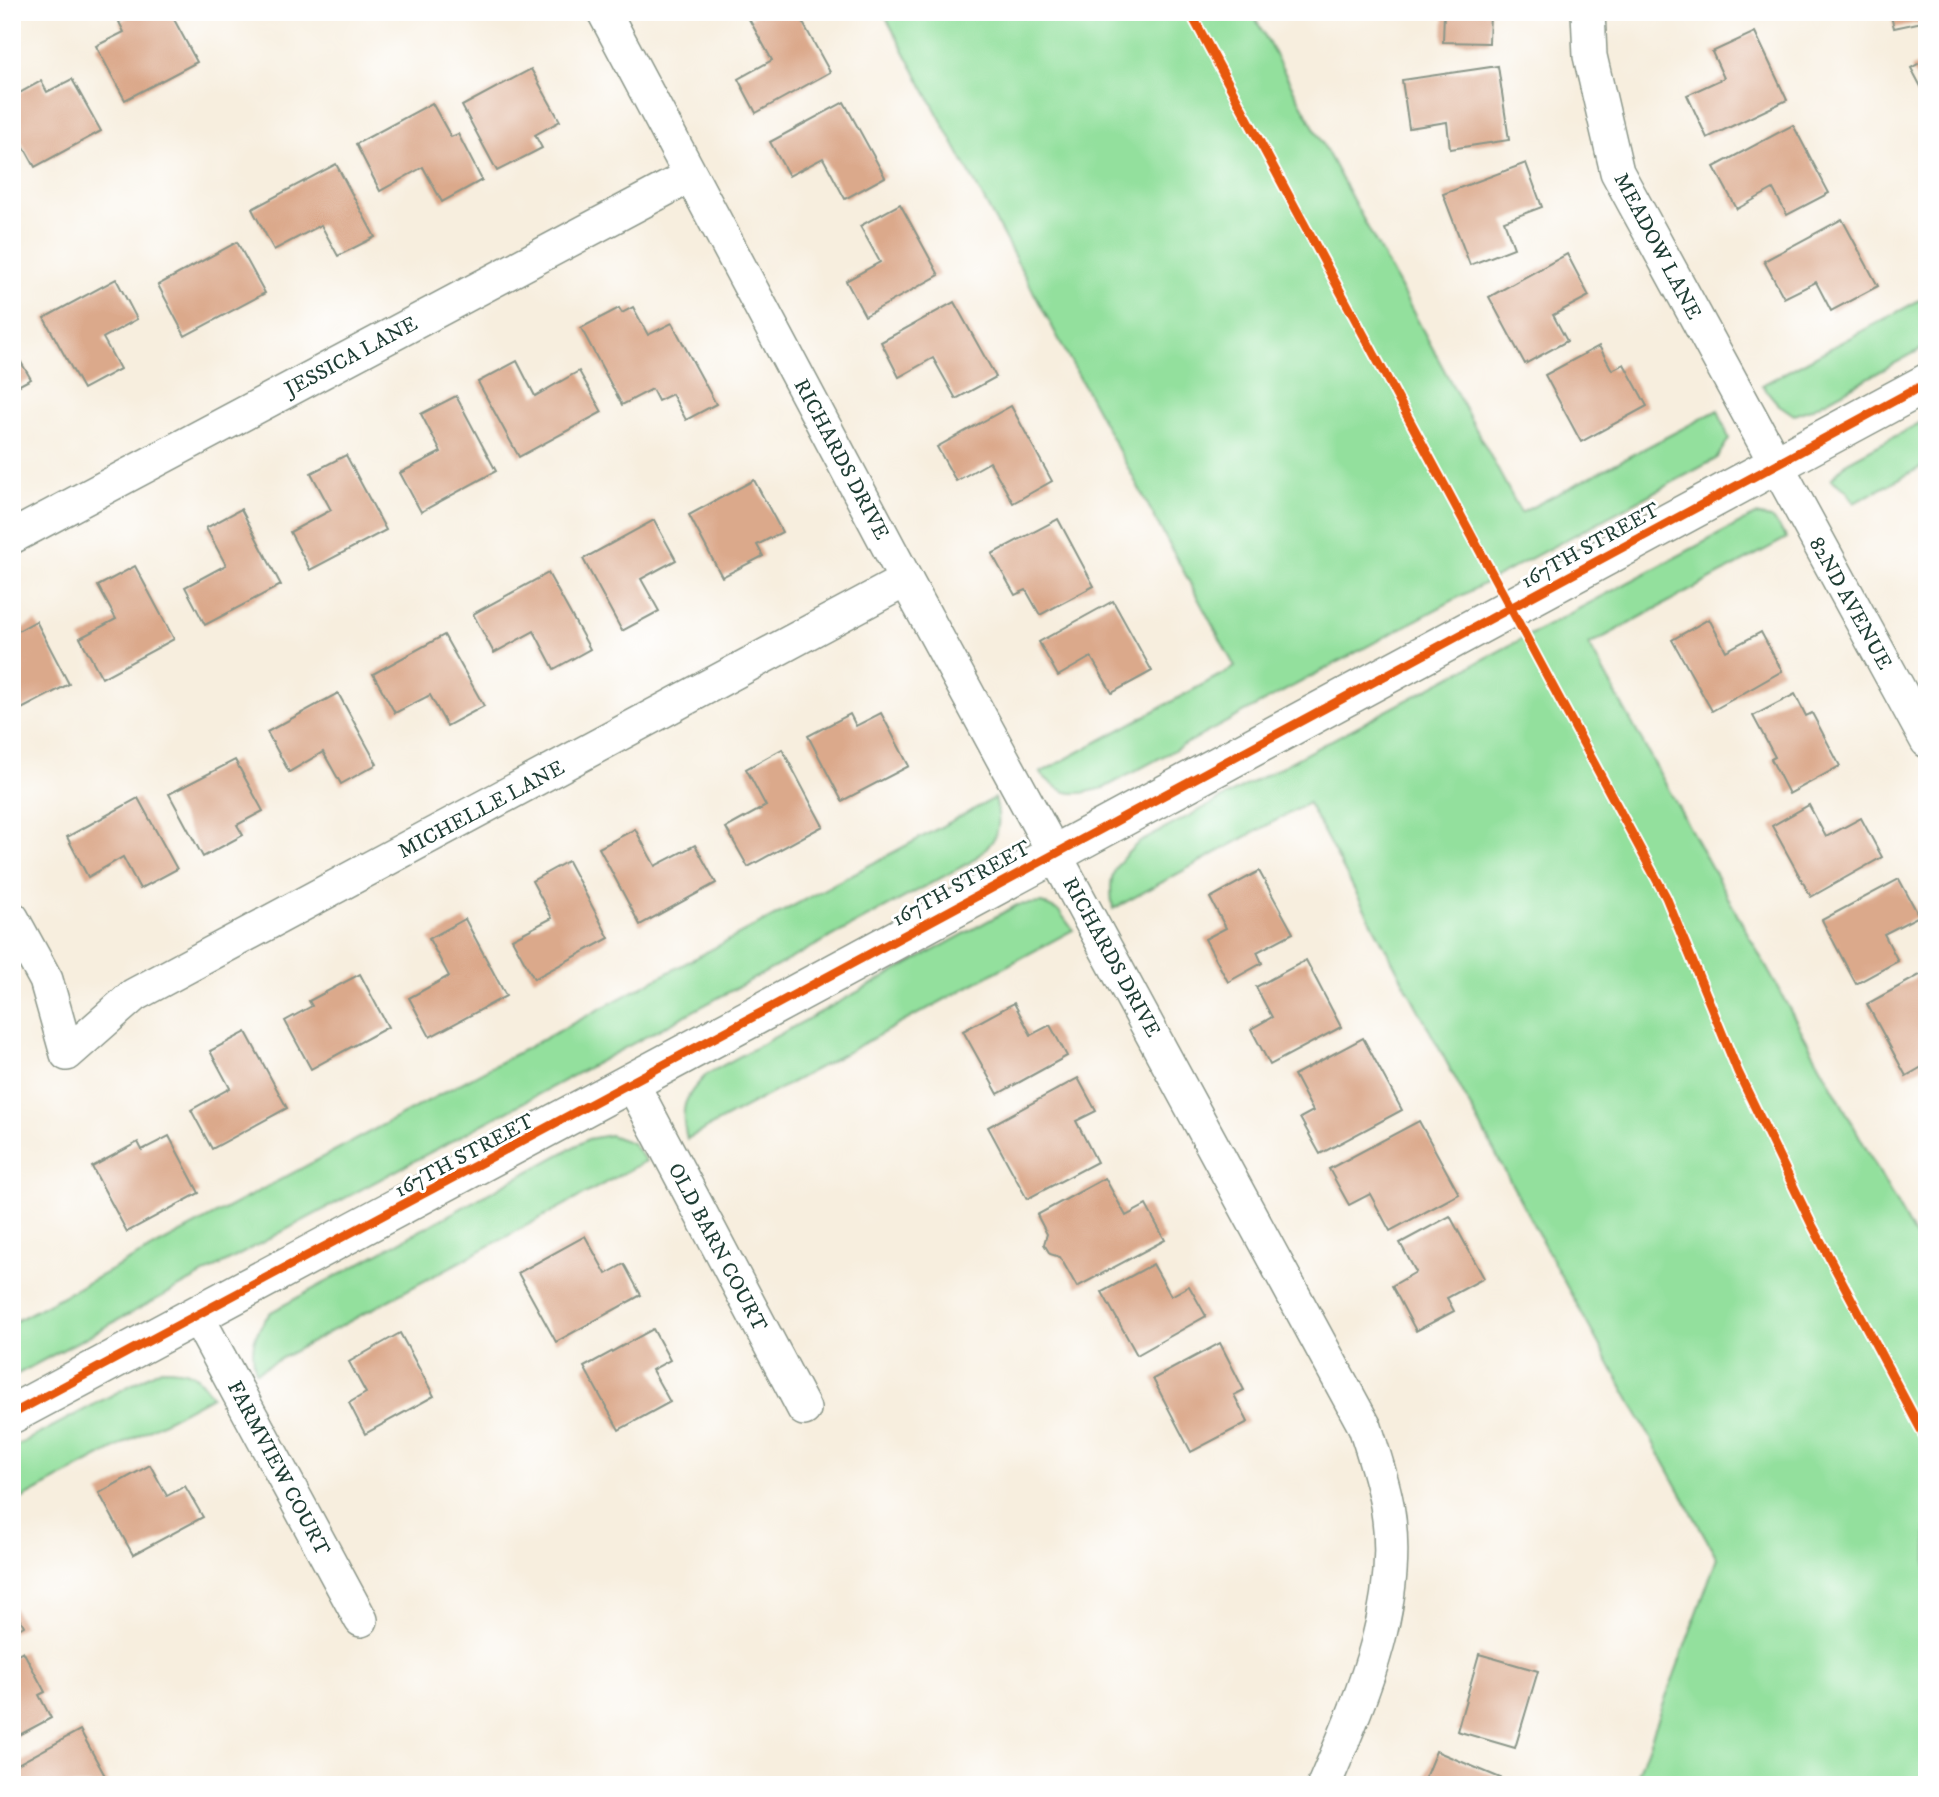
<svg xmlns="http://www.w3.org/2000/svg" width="1939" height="1797" font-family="'IM FELL DW Pica',serif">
<rect width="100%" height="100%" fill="#fff"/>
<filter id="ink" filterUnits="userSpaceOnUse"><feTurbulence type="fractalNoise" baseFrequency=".0143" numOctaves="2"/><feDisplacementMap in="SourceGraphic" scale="14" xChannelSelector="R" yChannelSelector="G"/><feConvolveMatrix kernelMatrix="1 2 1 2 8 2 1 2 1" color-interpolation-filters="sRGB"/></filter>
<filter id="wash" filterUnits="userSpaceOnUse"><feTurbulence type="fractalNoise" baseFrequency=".00686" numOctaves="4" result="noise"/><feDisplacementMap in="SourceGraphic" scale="28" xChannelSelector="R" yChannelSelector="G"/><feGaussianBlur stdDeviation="1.57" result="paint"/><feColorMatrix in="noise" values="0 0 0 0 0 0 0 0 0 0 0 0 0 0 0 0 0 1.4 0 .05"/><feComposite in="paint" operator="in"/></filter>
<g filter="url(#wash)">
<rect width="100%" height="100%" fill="#f7eede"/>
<g fill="#93e09d" stroke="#598e68" stroke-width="2">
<path d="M883,12H1252L1521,513L1718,410L1729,439L1716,459L1104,788C1072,796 1064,797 1040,773L1235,667Z"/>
<polygon points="1927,296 1927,346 1811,409 1794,415 1778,404 1762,385"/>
<polygon points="1927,419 1927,464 1854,503 1847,491 1831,479 1847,462"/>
<path d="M1755,515L1771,518L1787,538L1589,645L1927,1259V1785H1634L1717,1558L1556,1267L1308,803L1113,909C1107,875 1113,867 1138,843Z"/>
<path d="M995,798C1004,832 996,842 969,863L12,1377V1323Z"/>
<path d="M1042,903L1059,911L1073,930L687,1139C679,1106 684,1098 707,1074L1017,905Z"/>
<path d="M610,1135L632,1143L646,1161L256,1372C249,1346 254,1333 271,1312L588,1139Z"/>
<path d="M161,1369C190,1369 196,1372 212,1396L12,1504V1448Z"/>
</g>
<g id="blocks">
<g fill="#dba98b">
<polygon points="137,12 170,12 197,62 125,100 96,46 124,32 119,22"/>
<polygon points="760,12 797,12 830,72 756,113 738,79 772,60 749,19"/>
<polygon points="1444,12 1490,12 1489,43 1443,42"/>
<polygon points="1890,12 1927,12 1927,21 1894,28"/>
<polygon points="1755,32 1787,100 1707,138 1687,95 1724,78 1712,52"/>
<polygon points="1927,59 1927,98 1911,68"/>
<polygon points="1498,66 1509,140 1450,149 1447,122 1409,128 1402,80"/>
<polygon points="531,69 560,121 535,135 542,148 497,171 462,106"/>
<polygon points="72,79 101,131 35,167 12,125 12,97 41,81 47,92"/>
<polygon points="844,102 885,177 845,199 823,158 789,176 770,142"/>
<polygon points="432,103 451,137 458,134 482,180 442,202 423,167 380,191 356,144"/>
<polygon points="1793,125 1829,193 1787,215 1773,189 1737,209 1714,167"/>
<polygon points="1526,163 1542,207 1504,221 1514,248 1470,265 1443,194"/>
<polygon points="336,164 375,237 338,256 321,225 274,250 252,209"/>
<polygon points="900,204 939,275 865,316 846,281 880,262 860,226"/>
<polygon points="1842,219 1878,286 1831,311 1816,282 1784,298 1764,261"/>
<polygon points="237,242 265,293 185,336 158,285"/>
<polygon points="1567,254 1589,296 1553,315 1567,341 1525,364 1489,297"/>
<polygon points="116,279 137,319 103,338 120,369 83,389 44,318"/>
<polygon points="954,302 996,377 956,399 933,358 899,377 881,342"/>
<polygon points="633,307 648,335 672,323 716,404 686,420 672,394 658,401 652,389 622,405 581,328 619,308 622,313"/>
<polygon points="1599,346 1612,370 1624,364 1647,406 1581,442 1545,375"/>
<polygon points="12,347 31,379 12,389"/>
<polygon points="517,361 535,396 579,371 602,412 519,457 478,382"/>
<polygon points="456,396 496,471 421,512 400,473 441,452 421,414"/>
<polygon points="1011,406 1052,481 1013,503 990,462 956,481 937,447"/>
<polygon points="346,455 386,530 310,570 290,532 331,510 311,473"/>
<polygon points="754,480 782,532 757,545 763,556 722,577 689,515"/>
<polygon points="241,509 281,585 205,625 185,587 226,565 206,528"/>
<polygon points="1058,519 1094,586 1040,615 1026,590 1015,595 992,554"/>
<polygon points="654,520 676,560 641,579 659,611 622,631 583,559"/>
<polygon points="135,566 174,639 102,678 80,638 116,619 98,586"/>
<polygon points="548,573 590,649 554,669 534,631 494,653 473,614"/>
<polygon points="1113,601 1152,671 1112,693 1091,657 1058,676 1039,642"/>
<polygon points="1709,619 1726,651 1761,632 1782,671 1712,711 1672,640"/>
<polygon points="36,621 69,684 12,714 12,634"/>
<polygon points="444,635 484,706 447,726 430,695 395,713 373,674"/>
<polygon points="338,693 377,764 341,784 323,752 289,772 267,732"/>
<polygon points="1795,694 1806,716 1812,713 1840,766 1789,794 1771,759 1775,757 1753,716"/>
<polygon points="881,713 909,766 842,801 808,736 850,714 856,726"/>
<polygon points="782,749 823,826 748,867 726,828 766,806 746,769"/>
<polygon points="235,760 263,811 237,825 243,835 203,857 169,794"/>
<polygon points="138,798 177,869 140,889 123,857 88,877 67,837"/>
<polygon points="1809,805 1826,837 1861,818 1882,857 1811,897 1772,826"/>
<polygon points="635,829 655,866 695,845 716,883 640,925 599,848"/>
<polygon points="568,861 609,938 534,979 512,939 552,918 532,881"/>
<polygon points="1259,871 1293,933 1257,952 1262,963 1228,982 1205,939 1226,928 1210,898"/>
<polygon points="1899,879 1919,916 1884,934 1898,961 1856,984 1822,920"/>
<polygon points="465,919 506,996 430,1037 409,998 449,976 429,939"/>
<polygon points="1306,960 1341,1027 1270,1065 1251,1029 1272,1017 1256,987"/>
<polygon points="1927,971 1927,1015 1923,1017 1927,1024 1927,1064 1906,1076 1867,1004"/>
<polygon points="360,974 388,1027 311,1069 285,1021 312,1006 309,1001"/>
<polygon points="1014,1003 1031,1035 1050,1025 1067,1056 998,1094 963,1031"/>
<polygon points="246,1032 287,1108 212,1149 191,1110 230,1088 210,1051"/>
<polygon points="1363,1038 1402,1110 1320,1154 1300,1118 1313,1111 1294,1075"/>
<polygon points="1078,1078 1096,1111 1076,1121 1097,1162 1027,1199 988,1127"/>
<polygon points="1419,1121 1459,1194 1390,1231 1370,1194 1349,1205 1329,1169"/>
<polygon points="169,1136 199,1193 127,1232 92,1167 138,1142 142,1150"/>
<polygon points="1105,1178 1126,1216 1146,1205 1165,1240 1077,1287 1060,1257 1050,1254 1044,1244 1047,1234 1037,1215"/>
<polygon points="1450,1216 1484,1278 1447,1298 1454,1311 1416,1331 1392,1286 1416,1272 1400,1243"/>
<polygon points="585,1236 606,1274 624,1264 641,1295 556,1342 518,1273"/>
<polygon points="1153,1264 1171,1296 1189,1286 1206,1316 1137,1355 1102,1292"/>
<polygon points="653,1329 670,1360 652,1370 670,1402 619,1430 584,1367"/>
<polygon points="400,1333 434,1396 365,1434 349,1403 366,1393 349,1362"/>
<polygon points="1220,1343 1244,1390 1234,1395 1248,1422 1191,1452 1153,1379"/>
<polygon points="150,1465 167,1496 185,1486 203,1517 133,1555 99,1493"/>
<polygon points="12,1604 24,1626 12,1633"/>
<polygon points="23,1651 45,1692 39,1695 51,1718 12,1739 12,1657"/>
<polygon points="1479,1654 1538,1671 1515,1748 1457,1731"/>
<polygon points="80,1730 110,1785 12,1785 12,1767"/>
<polygon points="1436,1751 1517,1785 1422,1785"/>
</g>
</g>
</g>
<g filter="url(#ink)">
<use href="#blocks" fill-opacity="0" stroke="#8b9689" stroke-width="2"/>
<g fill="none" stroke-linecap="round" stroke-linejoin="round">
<g stroke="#8b9689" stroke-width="36">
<g id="street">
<path d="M604,12L906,580L1365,1427C1373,1452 1382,1478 1387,1505C1404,1603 1362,1696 1324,1785"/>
<polyline points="1588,12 1590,56 1617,172 1927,741"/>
<polyline points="12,537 690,176"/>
<polyline points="12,918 46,980 67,1054 134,995 906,580"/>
<polyline points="633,1085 804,1409"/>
<polyline points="197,1316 361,1620"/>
</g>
</g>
<g stroke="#8b9689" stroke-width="41">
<path id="secondary" d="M12,1414C653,1075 1287,725 1927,383"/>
</g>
<use href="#street" stroke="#fff" stroke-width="33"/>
<use href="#secondary" stroke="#fff" stroke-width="38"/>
<g stroke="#fff" stroke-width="13">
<g id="cycleway">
<polyline points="1190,12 1666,897 1738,1072 1812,1225 1927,1441"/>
<path d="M12,1414C653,1075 1287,725 1927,383"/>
</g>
</g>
<use href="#cycleway" stroke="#e8590c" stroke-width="9"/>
</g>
</g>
<g text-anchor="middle" stroke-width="6" stroke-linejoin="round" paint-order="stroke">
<g font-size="21" fill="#1f3d34" stroke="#fff">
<text transform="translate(1658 246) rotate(62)" y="7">MEADOW LANE</text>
<text transform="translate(351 356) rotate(-28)" y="7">JESSICA LANE</text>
<text transform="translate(842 459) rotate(62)" y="7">RICHARDS DRIVE</text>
<text transform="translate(1590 545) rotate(-29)" y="7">167TH STREET</text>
<text transform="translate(1851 603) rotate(61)" y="7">82ND AVENUE</text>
<text transform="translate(481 809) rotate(-28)" y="7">MICHELLE LANE</text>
<text transform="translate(961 883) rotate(-29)" y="7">167TH STREET</text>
<text transform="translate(1112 957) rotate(61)" y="7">RICHARDS DRIVE</text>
<text transform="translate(464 1155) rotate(-28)" y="7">167TH STREET</text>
<text transform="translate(718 1247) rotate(62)" y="7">OLD BARN COURT</text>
<text transform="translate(279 1468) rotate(62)" y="7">FARMVIEW COURT</text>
</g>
</g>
<rect width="1939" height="1797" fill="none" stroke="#fff" stroke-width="42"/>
</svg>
